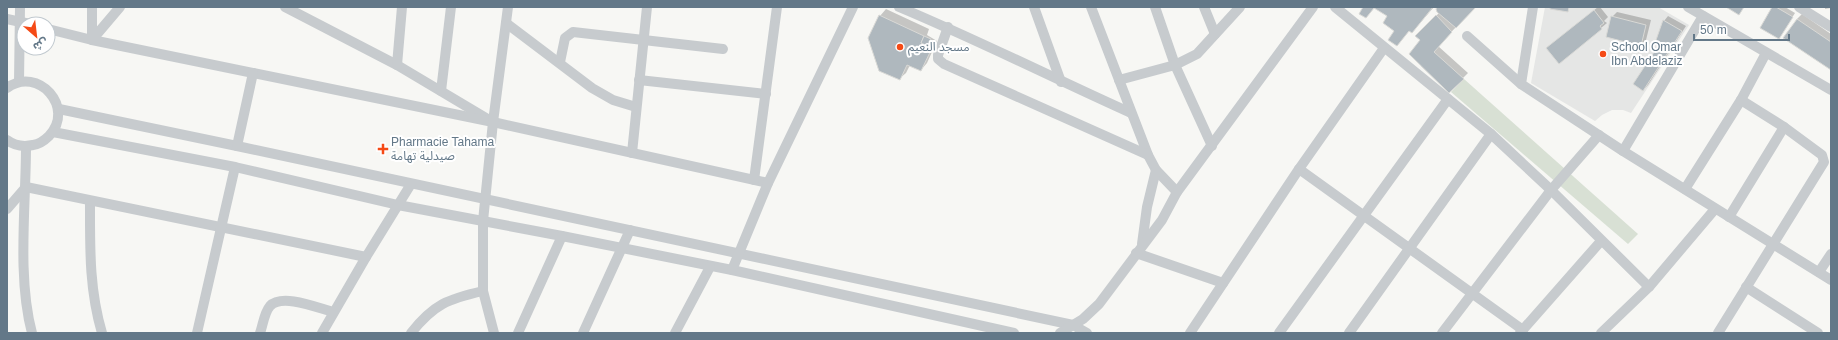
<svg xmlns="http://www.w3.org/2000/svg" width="1838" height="340" font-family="Arial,'Noto Sans Arabic',sans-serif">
<rect width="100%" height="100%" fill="#f7f7f4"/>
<polygon fill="#e5e6e5" points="1545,7 1658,7 1689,25 1631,113 1623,110 1612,110 1602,115 1595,121 1531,83"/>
<polygon fill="#d8e0d4" points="1464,79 1638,234 1628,244 1451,92"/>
<g fill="#0003">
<polygon points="1375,7 1434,7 1412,32 1410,30 1396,31 1388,16"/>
<polygon points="1439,7 1475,7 1438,46 1468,73 1449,92 1421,66 1423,64 1422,40 1417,35 1439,13"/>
<polygon points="1598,7 1600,7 1608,17 1604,21 1607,23 1559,63 1552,44"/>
<polygon points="1773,7 1785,7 1795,13 1779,38"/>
<polygon points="1825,7 1831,7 1831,8 1825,9"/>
<polygon points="886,9 929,29 927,35 937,41 927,63 921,70 910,65 906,73 899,79 880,16"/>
<polygon points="1617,12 1651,20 1646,40 1641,45 1612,17"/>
<polygon points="1802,14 1831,34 1831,69 1797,19"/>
<polygon points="1668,16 1686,26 1648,85 1643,90 1659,45 1664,21"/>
</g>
<g fill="#afb8be" stroke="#d9d9d6">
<polygon points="1363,7 1433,7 1412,33 1409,31 1397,46 1388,40 1394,31 1383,23 1387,16 1374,8 1366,18 1359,14"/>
<polygon points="1437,7 1476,7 1456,28 1437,12 1436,9"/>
<polygon points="1550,7 1569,7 1568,12 1550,9"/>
<polygon points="1726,7 1744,7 1739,15"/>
<polygon points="1772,7 1776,7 1793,17 1779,39 1760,28"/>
<polygon points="1594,10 1604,23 1600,26 1602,29 1559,64 1546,48"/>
<polygon points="879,15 924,36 921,43 932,48 921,71 907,65 900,80 879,71 868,38"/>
<polygon points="1436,15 1452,32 1434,52 1464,79 1449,93 1409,54 1420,40 1415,36"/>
<polygon points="1611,16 1646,25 1641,46 1606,37"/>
<polygon points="1797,19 1831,42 1831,70 1783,38"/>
<polygon points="1663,20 1682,31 1643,91 1633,84 1658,46 1655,43"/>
<polygon points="924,36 931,39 928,46 921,43"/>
</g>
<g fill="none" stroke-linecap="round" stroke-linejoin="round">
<g stroke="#c7cbce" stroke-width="10">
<polyline points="92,7 92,40"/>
<polyline points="285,7 397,65 486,118"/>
<path d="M899,7C978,40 1053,78 1131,113"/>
<polyline points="1034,7 1061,82"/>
<polyline points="1091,7 1148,155 1156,170 1177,192"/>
<polyline points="1155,7 1175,65 1212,146"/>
<polyline points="1204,7 1215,34"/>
<polyline points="1335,7 1491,134 1551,190 1649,287"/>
<polyline points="1533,7 1521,84 1623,151 1831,280"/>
<polyline points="1688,7 1831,90"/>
<polyline points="1799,7 1831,27"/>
<polyline points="7,19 30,24"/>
<polyline points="506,23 592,88 613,100 636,107"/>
<polyline points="948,27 938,55 938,59 944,64 1148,155"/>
<polyline points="48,29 92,40 493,122 768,183"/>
<polyline points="1467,36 1521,84"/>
<polyline points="92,40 120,7"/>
<polyline points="560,62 565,38 573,32 723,49"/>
<polyline points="397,65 402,7"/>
<polyline points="639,80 766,94"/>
<polyline points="1119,80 1175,65 1197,54 1240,7"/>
<polyline points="19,82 20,7"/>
<path d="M7,88C38,65 76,108 49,136C45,140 40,144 33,145C24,147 15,146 7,140"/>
<polyline points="441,91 451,7"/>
<polyline points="59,109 237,146 1073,325 1087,333"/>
<polyline points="53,132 235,167 398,205 562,236 732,270 1014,333"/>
<path d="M26,146C26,205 17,277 32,333"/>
<polyline points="237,146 253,73"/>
<polyline points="1623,151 1703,16"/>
<polyline points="632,153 647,7"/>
<polyline points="1299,169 1523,330"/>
<polyline points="754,180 777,7"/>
<polyline points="1685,189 1741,100 1766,53"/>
<path d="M90,201C90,247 89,289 102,333"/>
<polyline points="7,209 26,187 366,257"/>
<polyline points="1729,217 1784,127"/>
<polyline points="1142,244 1147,207 1156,170"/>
<polyline points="1136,253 1223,283"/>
<polyline points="732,270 768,183 853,7"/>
<polyline points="1819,272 1831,254"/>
<polyline points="1746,287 1818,333"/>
<polyline points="197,333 235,167"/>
<path d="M260,333C263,325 264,313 270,306C282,293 318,308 333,312"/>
<polyline points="322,333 366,257 411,184"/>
<path d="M411,333C434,304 448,299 483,291"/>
<polyline points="494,333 483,291 483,221 493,122 508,7"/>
<polyline points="518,333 562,236"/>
<polyline points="583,333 630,230"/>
<polyline points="675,333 710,267"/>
<polyline points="1060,333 1083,319 1099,304 1162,220 1177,192 1313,7"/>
<polyline points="1190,333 1299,169 1384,48"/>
<polyline points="1279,333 1448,99"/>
<polyline points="1349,333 1491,134"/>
<polyline points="1442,333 1551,190 1599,135"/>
<polyline points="1520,333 1601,241"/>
<polyline points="1601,333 1649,287 1715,209"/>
<polyline points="1718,333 1824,162 1822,155 1784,127 1741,100"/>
</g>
</g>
<g fill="#f54a16" stroke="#fff" stroke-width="1.5">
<circle cx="900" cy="47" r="4"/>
<circle cx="1603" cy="54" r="4"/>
<path d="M381 143h4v4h4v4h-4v4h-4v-4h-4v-4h4z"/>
</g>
<g text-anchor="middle" stroke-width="4" stroke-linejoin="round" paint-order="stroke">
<g font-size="12" fill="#637888" stroke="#fff" text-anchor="start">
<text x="908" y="51">مسجد النعيم</text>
<text x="1611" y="51">School Omar<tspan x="1611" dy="14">Ibn Abdelaziz</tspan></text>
<text x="391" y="146">Pharmacie Tahama<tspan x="391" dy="14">صيدلية تهامة</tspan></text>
</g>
</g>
<rect width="1838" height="340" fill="none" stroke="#637888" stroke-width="16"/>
<g transform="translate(36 36) rotate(152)"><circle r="19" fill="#ffffff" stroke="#c1c9cf"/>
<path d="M0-3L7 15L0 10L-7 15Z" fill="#f54a16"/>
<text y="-6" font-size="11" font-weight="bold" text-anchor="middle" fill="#637888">ش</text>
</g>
<path d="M1694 34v6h95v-6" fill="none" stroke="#637888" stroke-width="2"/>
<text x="1700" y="34" font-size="12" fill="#637888" stroke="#ffffff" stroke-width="3" paint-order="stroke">50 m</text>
</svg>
